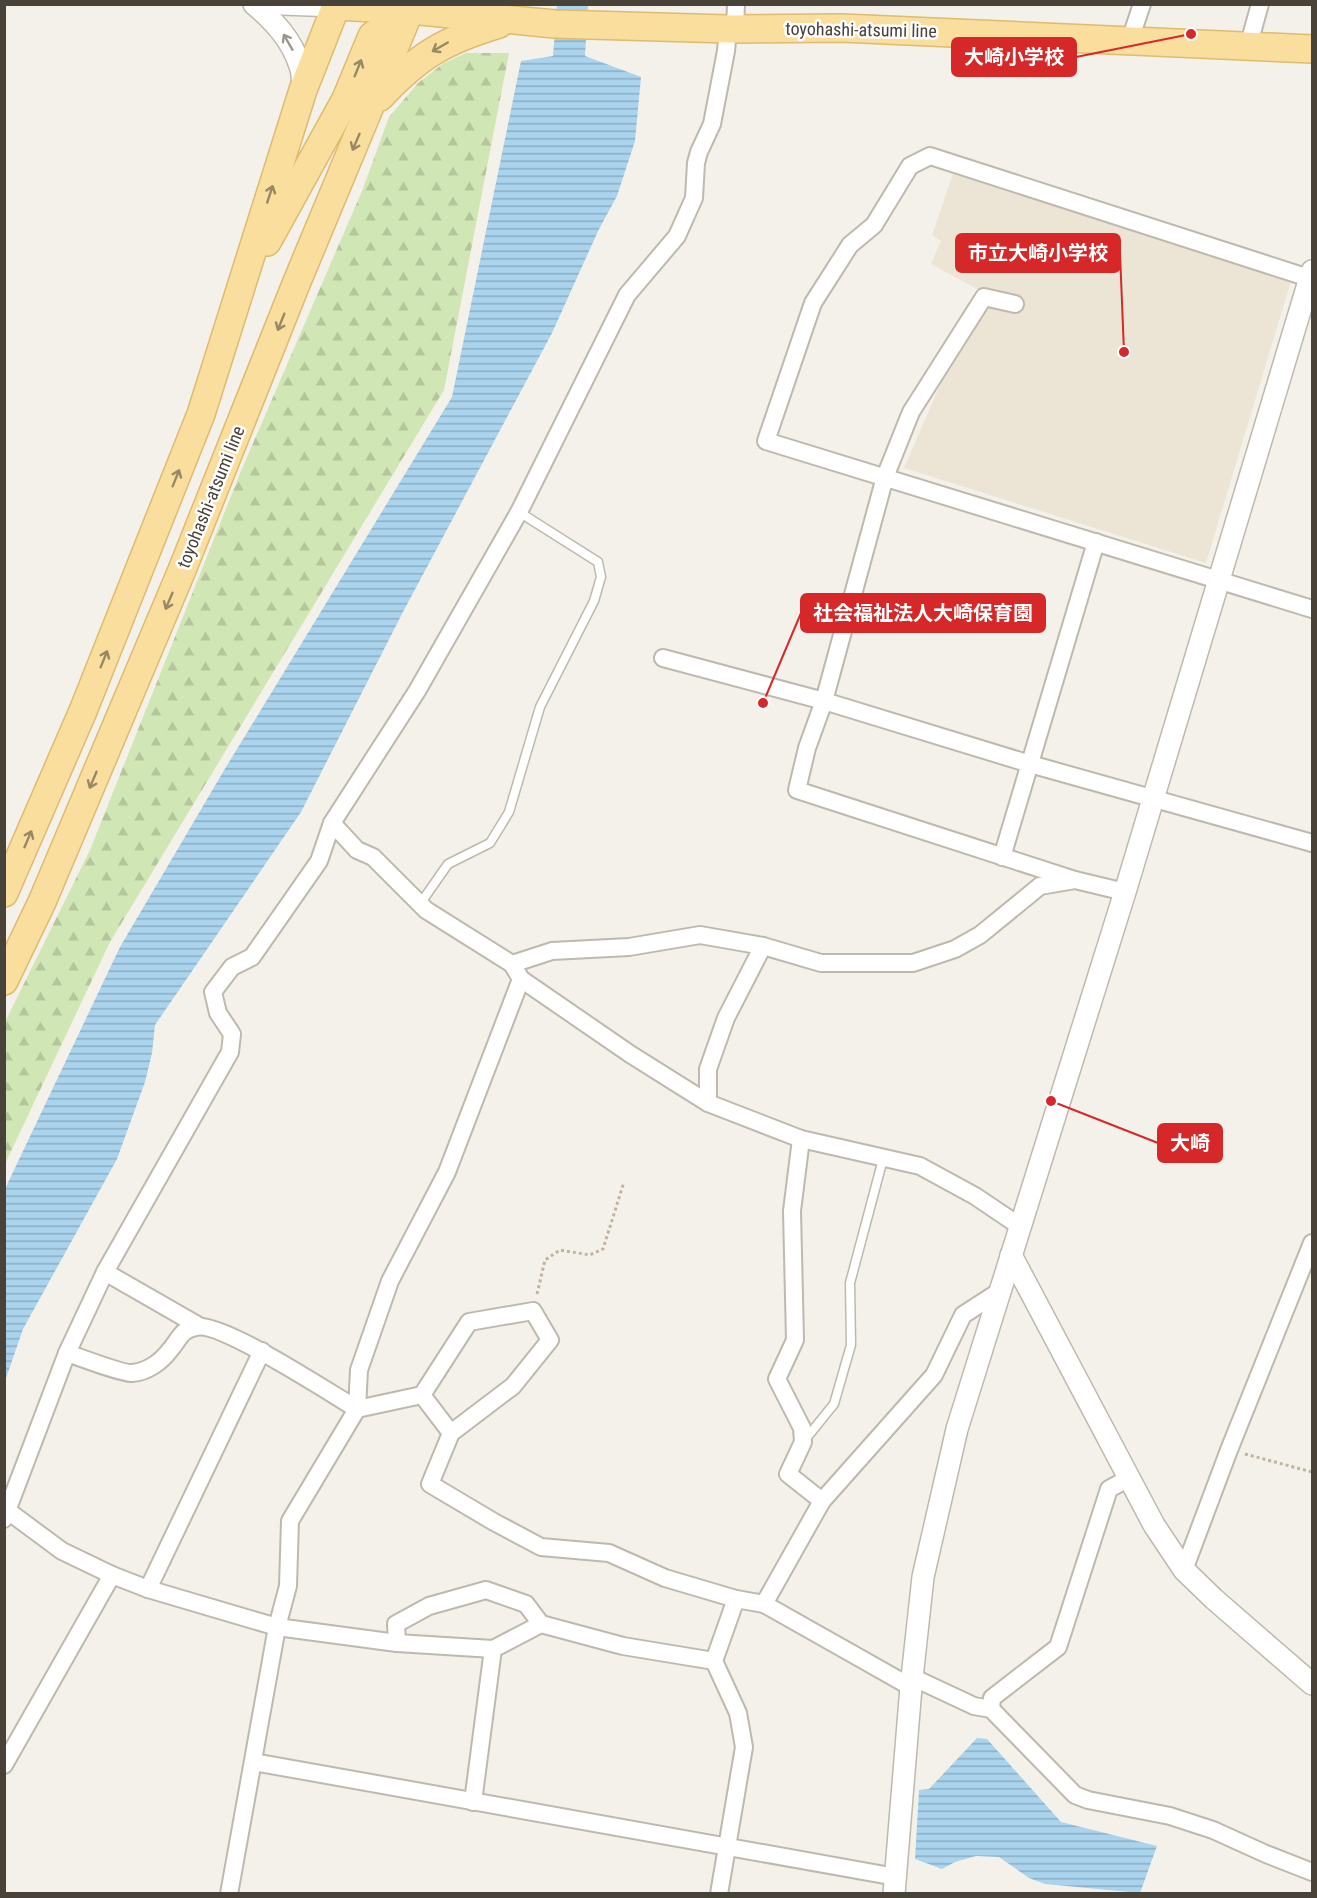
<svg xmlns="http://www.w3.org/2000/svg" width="1317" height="1898" font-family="'Roboto Condensed','Noto Sans JP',sans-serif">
<defs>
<pattern id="forest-firs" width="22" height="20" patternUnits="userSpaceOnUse" patternTransform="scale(1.5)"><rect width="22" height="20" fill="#d1e6b5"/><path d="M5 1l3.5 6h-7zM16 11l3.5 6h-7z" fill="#b5c69c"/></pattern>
<pattern id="water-rules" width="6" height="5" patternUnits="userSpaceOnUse" patternTransform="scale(1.5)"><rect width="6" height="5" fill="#aad3ed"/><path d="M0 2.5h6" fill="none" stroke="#8cadc1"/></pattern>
</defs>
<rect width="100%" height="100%" fill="#f4f1ea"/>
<polygon fill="#ece5d5" points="953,174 1291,281 1206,563 904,468 981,291 931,264 941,241 932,235"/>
<polygon fill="url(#forest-firs)" points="466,53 509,53 444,390 110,942 5,1164 5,1022 90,850 241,471 362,191 389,117 418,83 444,63"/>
<g fill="url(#water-rules)">
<polygon points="557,5 588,5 585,56 641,77 635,141 617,196 599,229 552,333 404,610 301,812 155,1025 152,1053 145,1082 117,1159 23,1329 5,1381 4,1191 120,947 226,767 452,397 521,61 553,56"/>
<polygon points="977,1738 987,1739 1061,1822 1157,1846 1140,1893 1045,1884 1029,1878 999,1857 976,1856 955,1862 942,1869 915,1859 919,1790 929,1789"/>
</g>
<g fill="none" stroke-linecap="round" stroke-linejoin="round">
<g stroke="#bfb9ad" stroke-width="11">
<g id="service">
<polyline points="420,904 448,864 490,843 509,812 540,707 594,601 601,577 598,562 519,512"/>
<polyline points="804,1441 834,1404 851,1345 850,1283 883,1159"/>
</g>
</g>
<g stroke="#bfb9ad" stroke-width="20">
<g id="minor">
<polyline points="735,29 736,4"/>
<polyline points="1130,40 1142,4"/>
<polyline points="1248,47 1260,4"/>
<polyline points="1312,279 930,156 910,166 874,225 850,245 813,303 766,441 1312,609"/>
<polyline points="1015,304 984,297 911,412 885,477 824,701 807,748 797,790 1075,880"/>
<polyline points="663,658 824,701 1030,764 1312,843"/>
<polyline points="332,823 357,850 373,857 426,910 512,964 521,979 630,1054 708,1103 801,1139 920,1166 975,1196 1021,1227"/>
<polyline points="1002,857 1096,542"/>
<polyline points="512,964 552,951 629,947 700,935 763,946 821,963 913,963 955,949 980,935 1040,886 1075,880 1125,892"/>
<polyline points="708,1103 708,1069 726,1018 763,946"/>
<polyline points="801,1139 792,1211 795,1340 777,1379 802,1428 803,1442 788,1474 822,1501"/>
<polyline points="105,1272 199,1326"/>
<path d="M67,1353C79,1357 123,1374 132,1373C147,1372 161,1362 170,1350C179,1340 181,1329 196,1327C221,1321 330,1393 357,1409L422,1395L469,1322L533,1311L550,1340L513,1386L451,1433L430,1484L494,1522L541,1547L609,1553L665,1578L736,1599"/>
<polyline points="422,1395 451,1433"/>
<polyline points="8,1511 62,1551 112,1575 148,1589 277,1627 397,1643 493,1649 541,1624 623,1646 714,1661"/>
<polyline points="4,1519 67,1353 105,1272 230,1052 232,1034 218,1013 213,992 232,967 252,957 319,861 332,823 417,691 519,512 627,295 677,236 694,198 696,163 699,152 712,124 726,51 728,29"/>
<polyline points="1184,1570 1229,1450 1312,1243"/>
<polyline points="148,1589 262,1351"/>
<polyline points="764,1604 822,1501 934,1375 963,1315 1000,1291"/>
<polyline points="397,1643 396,1624 429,1606 486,1590 526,1604 541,1624"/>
<polyline points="912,1677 974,1706 991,1709 1075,1795 1088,1800 1170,1816 1213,1830 1266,1854 1312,1872"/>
<polyline points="991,1709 992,1698 1058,1647 1109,1489 1129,1478"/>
<polyline points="254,1762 896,1877"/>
<polyline points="4,1765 112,1575"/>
<polyline points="473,1802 493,1649"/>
<polyline points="229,1894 277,1627 288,1586 290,1521 357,1409 359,1370 390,1281 447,1172 521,979"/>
<polyline points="719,1894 744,1747 738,1713 714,1661 736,1599 764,1604 911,1687"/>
</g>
</g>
<g stroke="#bfb9ad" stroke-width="24">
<g id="tertiary">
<path d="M254,4C274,21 292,40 300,66C303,73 302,82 303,90"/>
<polyline points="282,4 336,6 337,4"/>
<polyline points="1011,1255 1154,1525 1184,1570 1214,1599 1312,1684"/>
<polyline points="894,1894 911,1687 923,1577 957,1429 1125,892 1312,271"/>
</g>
</g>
<g stroke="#debb6e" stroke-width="30">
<g id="primary">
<path d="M380,97C418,56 445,40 499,24"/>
<polyline points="267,242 346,99 372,36 410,10"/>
<polyline points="4,893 83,711 201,414 303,90 336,6 410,10 555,24 728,29 842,28 1312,49"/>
<polyline points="4,981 42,902 182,570 296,284 410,10"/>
</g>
</g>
<g stroke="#c0b49f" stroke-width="3" stroke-dasharray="3 3" stroke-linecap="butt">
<polyline points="537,1294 545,1260 560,1250 590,1255 603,1249 624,1182"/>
<polyline points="1245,1454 1312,1472"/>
</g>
<use href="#service" stroke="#fff" stroke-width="8"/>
<use href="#minor" stroke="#fff" stroke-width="16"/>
<use href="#tertiary" stroke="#fff" stroke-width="21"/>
<use href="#primary" stroke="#f9de9e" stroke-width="27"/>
</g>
<defs><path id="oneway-shaft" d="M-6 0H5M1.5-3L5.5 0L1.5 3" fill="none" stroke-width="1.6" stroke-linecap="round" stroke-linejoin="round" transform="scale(1.5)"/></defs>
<use stroke="#9a9792" href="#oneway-shaft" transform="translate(288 42) rotate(-120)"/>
<g stroke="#988866">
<use href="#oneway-shaft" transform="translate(440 47) rotate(150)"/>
<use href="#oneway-shaft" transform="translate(358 68) rotate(-68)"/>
<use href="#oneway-shaft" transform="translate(356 142) rotate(113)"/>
<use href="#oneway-shaft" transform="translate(270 194) rotate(-72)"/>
<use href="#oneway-shaft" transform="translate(281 322) rotate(112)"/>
<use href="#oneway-shaft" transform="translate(176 478) rotate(-68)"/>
<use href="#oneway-shaft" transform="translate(169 601) rotate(113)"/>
<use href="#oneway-shaft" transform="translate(104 659) rotate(-68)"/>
<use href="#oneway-shaft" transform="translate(93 780) rotate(113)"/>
<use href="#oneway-shaft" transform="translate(28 839) rotate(-67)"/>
</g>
<g text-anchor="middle" stroke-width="5" stroke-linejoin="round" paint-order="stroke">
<g font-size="18" fill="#484238" stroke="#fff">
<text transform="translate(861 30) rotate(1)" y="6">toyohashi-atsumi line</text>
<text transform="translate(211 497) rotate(-68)" y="6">toyohashi-atsumi line</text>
</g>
</g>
<path fill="none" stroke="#d62828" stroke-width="2" d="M1191 34L1076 57M1124 352L1120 253M763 703L801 613M1051 1101L1158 1143"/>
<g fill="#d62828" stroke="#fff" stroke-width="2">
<circle cx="1191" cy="34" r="6"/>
<circle cx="1124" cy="352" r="6"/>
<circle cx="763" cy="703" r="6"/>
<circle cx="1051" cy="1101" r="6"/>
</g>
<g fill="#d62828" stroke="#d62828" stroke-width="2">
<rect x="952" y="38" width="124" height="38" rx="6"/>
<rect x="956" y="234" width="164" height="38" rx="6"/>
<rect x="801" y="594" width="244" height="38" rx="6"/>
<rect x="1158" y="1124" width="64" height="38" rx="6"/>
</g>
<g font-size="20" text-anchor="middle" font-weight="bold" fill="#fff">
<text x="1014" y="64">大崎小学校</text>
<text x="1038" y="260">市立大崎小学校</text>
<text x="923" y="620">社会福祉法人大崎保育園</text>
<text x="1190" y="1150">大崎</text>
</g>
<rect width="1317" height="1898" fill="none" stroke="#484238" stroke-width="12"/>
</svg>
